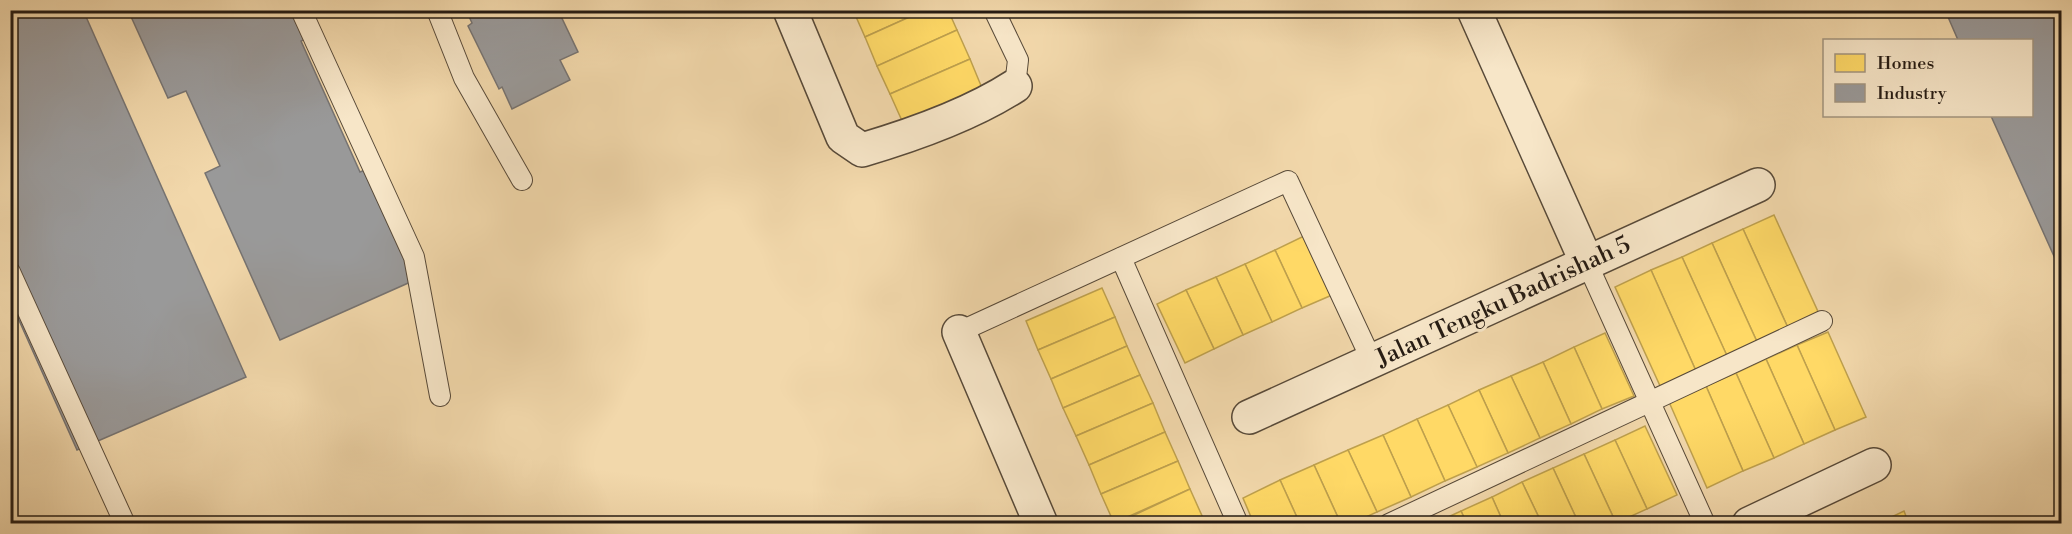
<svg xmlns="http://www.w3.org/2000/svg" width="2072" height="534" font-family="'Libre Bodoni',serif">
<rect width="100%" height="100%" fill="#f2d8ab"/>
<filter id="stains"><feTurbulence type="fractalNoise" baseFrequency=".00333" numOctaves="4"/><feColorMatrix values="0 0 0 0 .2 0 0 0 0 .09 0 0 0 0 .02 0 0 0 .5 -.17"/></filter>
<radialGradient id="worn" r=".72"><stop offset=".6" stop-color="#630" stop-opacity="0"/><stop offset="1" stop-color="#630" stop-opacity=".3"/></radialGradient>
<g fill="#ffd966" stroke="#bea04d" stroke-width="1.5">
<polygon points="853,10 925,10 865,37"/>
<polygon points="925,10 948,10 957,30 877,66 865,37"/>
<polygon points="957,30 970,59 890,94 877,66"/>
<polygon points="970,59 982,88 903,123 890,94"/>
<polygon points="1774,215 1820,316 1789,330 1743,229"/>
<polygon points="1743,229 1789,330 1758,344 1712,243"/>
<polygon points="1304,236 1332,295 1302,308 1275,250"/>
<polygon points="1712,243 1758,344 1728,358 1682,257"/>
<polygon points="1275,250 1302,308 1272,322 1245,264"/>
<polygon points="1682,257 1728,358 1696,371 1651,270"/>
<polygon points="1245,264 1272,322 1243,335 1216,277"/>
<polygon points="1651,270 1696,371 1661,388 1615,287"/>
<polygon points="1216,277 1243,335 1214,349 1186,290"/>
<polygon points="1102,288 1115,317 1038,350 1026,321"/>
<polygon points="1186,290 1214,349 1185,363 1157,304"/>
<polygon points="1115,317 1127,346 1051,379 1038,350"/>
<polygon points="1828,332 1866,417 1835,430 1797,345"/>
<polygon points="1605,333 1634,396 1602,409 1574,347"/>
<polygon points="1797,345 1835,430 1804,444 1766,359"/>
<polygon points="1127,346 1140,375 1063,408 1051,379"/>
<polygon points="1574,347 1602,409 1571,424 1543,362"/>
<polygon points="1766,359 1804,444 1774,458 1736,373"/>
<polygon points="1543,362 1571,424 1540,438 1511,376"/>
<polygon points="1736,373 1774,458 1743,471 1706,386"/>
<polygon points="1140,375 1153,403 1076,436 1063,408"/>
<polygon points="1511,376 1540,438 1508,453 1479,390"/>
<polygon points="1706,386 1743,471 1707,488 1669,402"/>
<polygon points="1479,390 1508,453 1477,467 1448,405"/>
<polygon points="1153,403 1165,432 1089,465 1076,436"/>
<polygon points="1448,405 1477,467 1445,481 1417,419"/>
<polygon points="1417,419 1445,481 1411,497 1383,435"/>
<polygon points="1645,426 1677,495 1647,509 1615,440"/>
<polygon points="1165,432 1178,461 1101,494 1089,465"/>
<polygon points="1383,435 1411,497 1377,512 1348,450"/>
<polygon points="1615,440 1647,509 1616,523 1584,454"/>
<polygon points="1348,450 1377,512 1351,524 1341,524 1314,465"/>
<polygon points="1584,454 1616,523 1615,524 1579,524 1553,468"/>
<polygon points="1178,461 1190,489 1114,523 1101,494"/>
<polygon points="1314,465 1341,524 1300,524 1280,480"/>
<polygon points="1553,468 1579,524 1542,524 1522,482"/>
<polygon points="1280,480 1300,524 1254,524 1243,498"/>
<polygon points="1522,482 1542,524 1504,524 1492,497"/>
<polygon points="1190,489 1203,518 1191,524 1115,524"/>
<polygon points="1492,497 1504,524 1467,524 1461,511"/>
<polygon points="1461,511 1467,524 1433,524"/>
<polygon points="1904,511 1909,524 1877,524"/>
</g>
<g fill="#999" stroke="#767371" stroke-width="1.5">
<polygon points="10,10 83,10 246,377 77,450 10,300"/>
<polygon points="128,10 308,10 318,33 301,41 360,172 375,166 424,276 280,340 205,173 220,166 186,91 168,98"/>
<polygon points="466,10 558,10 578,52 560,60 570,80 512,109 502,87 499,89 468,26 472,23"/>
<polygon points="1945,10 2062,10 2062,274 1991,116 2032,116 2032,40 1958,40"/>
</g>
<g fill="none" stroke-linecap="round" stroke-linejoin="round">
<g stroke="#584a39" stroke-width="22">
<g id="service">
<polyline points="301,10 414,257 440,396"/>
<polyline points="437,10 464,78 522,180"/>
<polyline points="994,10 1018,60 1015,86"/>
<polyline points="1121,258 1238,524"/>
<polyline points="1587,263 1705,524"/>
<polyline points="10,272 125,524"/>
<polyline points="959,332 1288,181 1372,361"/>
<polyline points="1389,524 1822,321"/>
</g>
</g>
<g stroke="#584a39" stroke-width="36">
<g id="minor">
<path d="M790,10L843,137L862,150C913,135 970,115 1015,86"/>
<polyline points="1474,10 1587,263"/>
<polyline points="959,332 1041,524"/>
<polyline points="1249,417 1758,185"/>
<polyline points="1749,524 1874,465"/>
</g>
</g>
<use href="#service" stroke="#f7e6c8" stroke-width="20"/>
<use href="#minor" stroke="#f7e6c8" stroke-width="33"/>
</g>
<g text-anchor="middle" stroke-width="6" stroke-linejoin="round" paint-order="stroke">
<g font-size="24" fill="#251b13" stroke="#f7e6c8">
<text transform="translate(1503 301) rotate(-25)" y="8">Jalan Tengku Badrishah 5</text>
</g>
</g>
<rect width="2072" height="534" fill="none" stroke="#f2d8ab" stroke-width="36"/>
<rect x="12" y="12" width="2048" height="510" fill="none" stroke="#251b13" stroke-width="3"/>
<rect x="18" y="18" width="2036" height="498" fill="none" stroke="#251b13" stroke-width="1.5"/>
<rect x="1823" y="39" width="210" height="78" fill="#f7e6c8" stroke="#a39580" stroke-width="1.5"/>
<rect x="1835" y="54" width="30" height="18" fill="#ffd966" stroke="#a39580" stroke-width="1.5"/>
<text x="1877" y="69" font-size="18" fill="#251b13">Homes</text>
<rect x="1835" y="84" width="30" height="18" fill="#999999" stroke="#a39580" stroke-width="1.5"/>
<text x="1877" y="99" font-size="18" fill="#251b13">Industry</text>
<rect width="100%" height="100%" filter="url(#stains)"/>
<rect width="100%" height="100%" fill="url(#worn)"/>
</svg>
